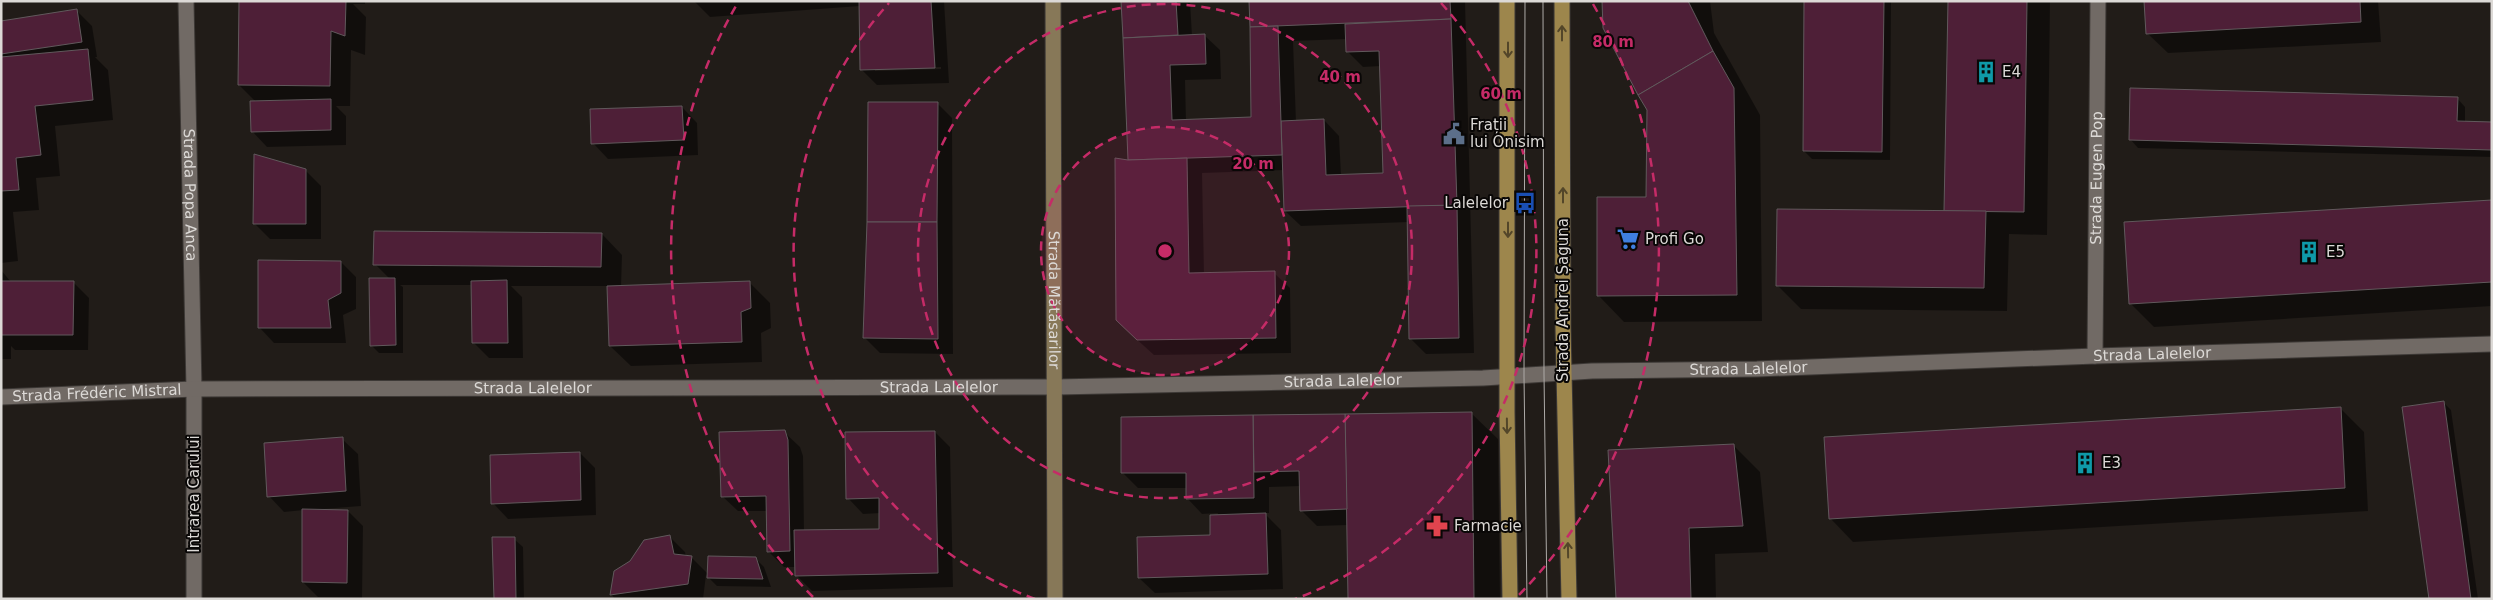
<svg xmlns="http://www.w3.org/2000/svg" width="2493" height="600" font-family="'DejaVu Sans',sans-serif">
<rect width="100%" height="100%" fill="#211c18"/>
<g fill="#0007" fill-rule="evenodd">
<polygon points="239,1 365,1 365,4 353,4 366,17 365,55 351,50 350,106 336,106 346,116 346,145 267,147 252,131 256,102 239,85"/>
<path d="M694,1H944L949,83L877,85L862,70L860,6L710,17ZM941,67V69L875,71V69Z"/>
<path d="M1122,1H1190L1192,36L1204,35L1220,50L1221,79L1185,80L1186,121L1253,119L1250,1H1465L1474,353L1426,354L1411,339L1409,222L1301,226L1285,211L1284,170L1202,173L1204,274L1274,273L1290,288L1291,353L1154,355L1133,336L1130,162ZM1347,39V51L1363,67L1381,66L1384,174L1341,175L1339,136L1324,120L1296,122L1293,41Z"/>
<polygon points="1604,1 1710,1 1714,33 1760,115 1762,321 1624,322 1598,295 1648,198 1648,110"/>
<polygon points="1805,1 1891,1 1890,160 1812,159 1804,151"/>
<polygon points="1949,1 2050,1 2047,235 2009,234 2007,311 1801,309 1777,285 1946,212"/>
<polygon points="2146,1 2378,1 2381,42 2168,53 2147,33"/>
<polygon points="77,11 92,26 97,57 95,57 108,70 113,120 55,126 60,176 36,178 39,210 13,212 18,261 1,263 1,22"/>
<polygon points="2457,98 2465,107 2465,123 2492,123 2492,157 2138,148 2130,139"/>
<polygon points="869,103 937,103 952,118 953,354 880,353 865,338"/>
<polygon points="682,107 697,123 698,155 608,159 593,143"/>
<polygon points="306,171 321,186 321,239 270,239 255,224"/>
<polygon points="2492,201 2492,306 2154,327 2130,303"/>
<polygon points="602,234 622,255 621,287 750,283 770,303 771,328 761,333 762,362 631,366 610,346 608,286 511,286 522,297 523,358 489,358 473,342 473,285 400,285 403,287 403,353 379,353 371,345 390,279 375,264"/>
<polygon points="341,262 356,277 356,309 343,315 346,343 274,343 259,327"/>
<polygon points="1,270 11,282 73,282 89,298 88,350 15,350 11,346 11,359 1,359"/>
<polygon points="2443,402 2451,410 2478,599 2430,599"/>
<polygon points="2340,408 2364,432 2368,511 1853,542 1830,518"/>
<polygon points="1471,413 1498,439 1500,599 1349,599 1348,525 1317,526 1301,510 1301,486 1269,487 1269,513 1264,513 1281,530 1283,589 1155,593 1139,578 1211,536 1218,513 1202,514 1187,498 1187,488 1138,488 1123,473 1122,418"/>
<polygon points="784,432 800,447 803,456 804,531 881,530 881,513 863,514 848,498 935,432 950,447 953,587 812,591 796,575 796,567 784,567 769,552 768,511 738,511 722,496"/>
<polygon points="342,439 358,454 361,506 323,509 324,511 348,511 363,526 362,598 318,597 303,582 304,510 284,512 269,496"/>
<polygon points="1734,446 1760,472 1768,552 1715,554 1716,599 1617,599"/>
<polygon points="580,453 595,468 596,515 508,519 493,503"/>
<polygon points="670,537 685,552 686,557 691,557 709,575 756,559 764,567 771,587 717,586 706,575 703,599 615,599 611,594"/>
<polygon points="514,539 523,547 524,599 495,599"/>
</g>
<g fill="#4e1f37" stroke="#61595c">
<polygon points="239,1 346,1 345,36 331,31 330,86 238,85"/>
<polygon points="859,1 931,1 935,68 860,70"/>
<polygon points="1121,1 1176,1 1178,35 1123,38"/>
<polygon points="1249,1 1450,1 1451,19 1250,27"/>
<polygon points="1602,1 1688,1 1713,51 1638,95 1603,28"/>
<polygon points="1804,1 1884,1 1882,152 1803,151"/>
<polygon points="1948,1 2027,1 2024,212 1944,211"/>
<polygon points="2144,1 2360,1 2361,22 2146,34"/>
<polygon points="77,9 82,42 1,54 1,21"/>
<polygon points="1451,19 1457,205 1284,211 1281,121 1324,119 1326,175 1383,173 1379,51 1346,52 1345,24"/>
<polygon points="1278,26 1282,155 1128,160 1123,38 1205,34 1206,64 1170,65 1172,120 1251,117 1250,27"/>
<polygon points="88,49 93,100 35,106 41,155 16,158 19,190 1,191 1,57"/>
<polygon points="1713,51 1734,88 1737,295 1597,296 1597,197 1646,197 1647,110 1638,95"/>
<polygon points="2130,88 2458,97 2457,121 2492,122 2492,150 2129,140"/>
<polygon points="331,99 331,130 251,132 250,101"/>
<polygon points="868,102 938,102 937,222 867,222"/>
<polygon points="682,106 684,140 591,144 590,109"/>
<polygon points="254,154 306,169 306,224 253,224"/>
<polygon points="1115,158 1128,160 1187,158 1189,273 1275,271 1276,338 1137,340 1116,320"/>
<polygon points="2492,200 2492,282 2129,304 2124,222"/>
<polygon points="1457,205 1459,338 1409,339 1407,206"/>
<polygon points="1777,209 1986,211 1984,288 1776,286"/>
<polygon points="867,222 937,222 938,339 863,338"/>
<polygon points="374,231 602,233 601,267 373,265"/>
<polygon points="258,260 341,261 341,293 328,300 331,328 258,328"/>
<polygon points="369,278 395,278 396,345 370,346"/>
<polygon points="507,280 508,343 472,343 471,281"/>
<polygon points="1,281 74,281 73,335 1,335"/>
<polygon points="750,281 751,308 741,312 742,342 609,346 607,286"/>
<polygon points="2444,401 2471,599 2429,599 2402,407"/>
<polygon points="2341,407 2345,488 1829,519 1824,437"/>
<polygon points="1472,412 1474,599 1348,599 1345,414"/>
<polygon points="1345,414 1347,509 1300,511 1299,471 1254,472 1253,415"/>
<polygon points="1253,415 1254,498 1186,499 1186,473 1121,473 1121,417"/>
<polygon points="785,430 788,440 790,551 767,552 766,496 721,497 719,432"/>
<polygon points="935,431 938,573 795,576 794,530 879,529 879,498 846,499 845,432"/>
<polygon points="343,437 346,491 267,497 264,443"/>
<polygon points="1734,444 1743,526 1689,528 1691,599 1616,599 1608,450"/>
<polygon points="580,452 581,500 491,504 490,455"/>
<polygon points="302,509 348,510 347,583 302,582"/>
<polygon points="1266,513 1268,574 1138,578 1137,537 1210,535 1210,515"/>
<polygon points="670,535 674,554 692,556 688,584 610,595 614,571 630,561 644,540"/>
<polygon points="492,537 515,537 516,599 494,599"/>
<polygon points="708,556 756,557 763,579 707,578"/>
</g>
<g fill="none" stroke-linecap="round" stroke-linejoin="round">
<g stroke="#3d3936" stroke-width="17">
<g id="street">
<path id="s1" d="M186,1L194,389V599"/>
<path id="s2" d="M2095,356L2098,1"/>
<path id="s3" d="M1,397L194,389L1056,387L1483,378L1592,371L1757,369L2095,356L2492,344"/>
</g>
</g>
<g stroke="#3d3936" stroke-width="17">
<g id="secondary">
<path id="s4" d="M1053,1L1055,599"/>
</g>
</g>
<g stroke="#3d3936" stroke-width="17">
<g id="primary">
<polyline points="1507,1 1507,412 1510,599"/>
<polyline points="1562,1 1563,327 1569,599"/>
</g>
</g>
<use href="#street" stroke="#716a65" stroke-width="15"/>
<use href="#secondary" stroke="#877858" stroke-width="15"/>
<use href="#primary" stroke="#9d864c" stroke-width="15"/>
<g stroke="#aeaba8" stroke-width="1">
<polyline points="1525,1 1524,376 1527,599"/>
<polyline points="1543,1 1544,374 1547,599"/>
</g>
</g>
<defs><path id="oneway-shaft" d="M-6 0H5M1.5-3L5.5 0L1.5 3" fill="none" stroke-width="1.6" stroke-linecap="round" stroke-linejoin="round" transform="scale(1.25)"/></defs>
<g stroke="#534629">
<use href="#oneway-shaft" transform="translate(1562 33) rotate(-90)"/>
<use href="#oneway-shaft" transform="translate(1508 50) rotate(90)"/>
<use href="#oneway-shaft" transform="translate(1563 195) rotate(-90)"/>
<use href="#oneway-shaft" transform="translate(1508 230) rotate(90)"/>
<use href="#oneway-shaft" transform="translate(1507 426) rotate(89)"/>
<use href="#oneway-shaft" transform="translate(1568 550) rotate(-91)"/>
</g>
<circle cx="1165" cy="251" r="124" fill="#c52b67" fill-opacity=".12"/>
<g fill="none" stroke="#c52b67" stroke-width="2.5" stroke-dasharray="9 6">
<circle cx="1165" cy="251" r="124"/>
<circle cx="1165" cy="251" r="247"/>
<path d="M1035 599A371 371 0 0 1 889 3M1441 3A371 371 0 0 1 1295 599"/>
<path d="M813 597A494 494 0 0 1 737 4M1593 4A494 494 0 0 1 1517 597"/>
</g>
<defs>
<g id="building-bare" transform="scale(1.725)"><path d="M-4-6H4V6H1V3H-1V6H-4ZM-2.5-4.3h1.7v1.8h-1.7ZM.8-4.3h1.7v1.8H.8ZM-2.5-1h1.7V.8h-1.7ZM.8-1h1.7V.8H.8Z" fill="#0f9aa8" stroke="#090706" stroke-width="2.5" paint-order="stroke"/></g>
<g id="civic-bare" transform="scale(1.725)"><path d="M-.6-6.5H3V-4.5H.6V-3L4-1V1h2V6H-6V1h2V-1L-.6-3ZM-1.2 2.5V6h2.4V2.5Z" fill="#5c6f8a" stroke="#090706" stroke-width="2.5" paint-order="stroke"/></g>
<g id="bus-bare" transform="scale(1.725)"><path d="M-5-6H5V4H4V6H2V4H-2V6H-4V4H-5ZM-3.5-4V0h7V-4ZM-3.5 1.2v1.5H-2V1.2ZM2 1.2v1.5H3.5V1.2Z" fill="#1a4fb4" stroke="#090706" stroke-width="2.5" paint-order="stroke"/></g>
<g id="supermarket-bare" transform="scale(1.725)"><path d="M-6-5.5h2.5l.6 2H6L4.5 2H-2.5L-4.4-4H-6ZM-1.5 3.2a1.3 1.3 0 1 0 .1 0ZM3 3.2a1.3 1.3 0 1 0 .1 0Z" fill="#3f7fe0" stroke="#090706" stroke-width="2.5" paint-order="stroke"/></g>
<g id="pharmacy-bare" transform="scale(1.725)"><path d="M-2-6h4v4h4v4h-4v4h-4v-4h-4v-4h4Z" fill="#e0444e" stroke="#090706" stroke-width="2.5" paint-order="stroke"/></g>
</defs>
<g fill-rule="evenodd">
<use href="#building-bare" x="1986" y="72"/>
<use href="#civic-bare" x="1454" y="134"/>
<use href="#bus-bare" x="1525" y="203"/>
<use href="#supermarket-bare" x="1628" y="239"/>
<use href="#building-bare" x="2309" y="252"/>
<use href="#building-bare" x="2085" y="463"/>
<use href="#pharmacy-bare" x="1437" y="526"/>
</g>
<g text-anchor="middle" stroke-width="4" stroke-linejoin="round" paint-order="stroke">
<g font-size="15" fill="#dcd9d6" stroke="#090706" text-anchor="start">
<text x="2002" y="77">E4</text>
<text x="1470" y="130">Frații<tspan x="1470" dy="17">lui Onisim</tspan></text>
<text x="1508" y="208" text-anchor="end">Lalelelor</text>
<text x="1645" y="244">Profi Go</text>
<text x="2326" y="257">E5</text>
<text x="2102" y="468">E3</text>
<text x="1454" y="531">Farmacie</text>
</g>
<g font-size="15" fill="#dcd9d6" stroke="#090706">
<text dy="5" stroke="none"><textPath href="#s2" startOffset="178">Strada Eugen Pop</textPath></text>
<text dy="5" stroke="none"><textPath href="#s1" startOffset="194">Strada Popa Anca</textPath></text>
<text dy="5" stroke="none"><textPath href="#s4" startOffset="299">Strada Mătăsarilor</textPath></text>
<text transform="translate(1563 300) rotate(-90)" y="5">Strada Andrei Șaguna</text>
<text dy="5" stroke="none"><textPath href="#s3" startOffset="2152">Strada Lalelelor</textPath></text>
<text dy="5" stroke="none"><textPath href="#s3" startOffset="1748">Strada Lalelelor</textPath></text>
<text dy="5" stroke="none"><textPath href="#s3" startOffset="1342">Strada Lalelelor</textPath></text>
<text dy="5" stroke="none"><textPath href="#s3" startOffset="938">Strada Lalelelor</textPath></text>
<text dy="5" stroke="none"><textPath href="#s3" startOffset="532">Strada Lalelelor</textPath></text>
<text dy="5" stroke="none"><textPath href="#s3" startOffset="96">Strada Frédéric Mistral</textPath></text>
<text transform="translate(194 494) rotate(-90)" y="5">Intrarea Carului</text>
</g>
</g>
<circle cx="1165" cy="251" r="8" fill="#c52b67" stroke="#090706" stroke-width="2.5"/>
<g font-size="15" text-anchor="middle" font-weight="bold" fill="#c52b67" stroke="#090706" stroke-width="4" stroke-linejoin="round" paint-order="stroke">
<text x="1613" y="47">80 m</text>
<text x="1340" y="82">40 m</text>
<text x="1501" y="99">60 m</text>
<text x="1253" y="169">20 m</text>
</g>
<rect width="2493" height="600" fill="none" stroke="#dcd9d6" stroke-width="5"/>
</svg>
